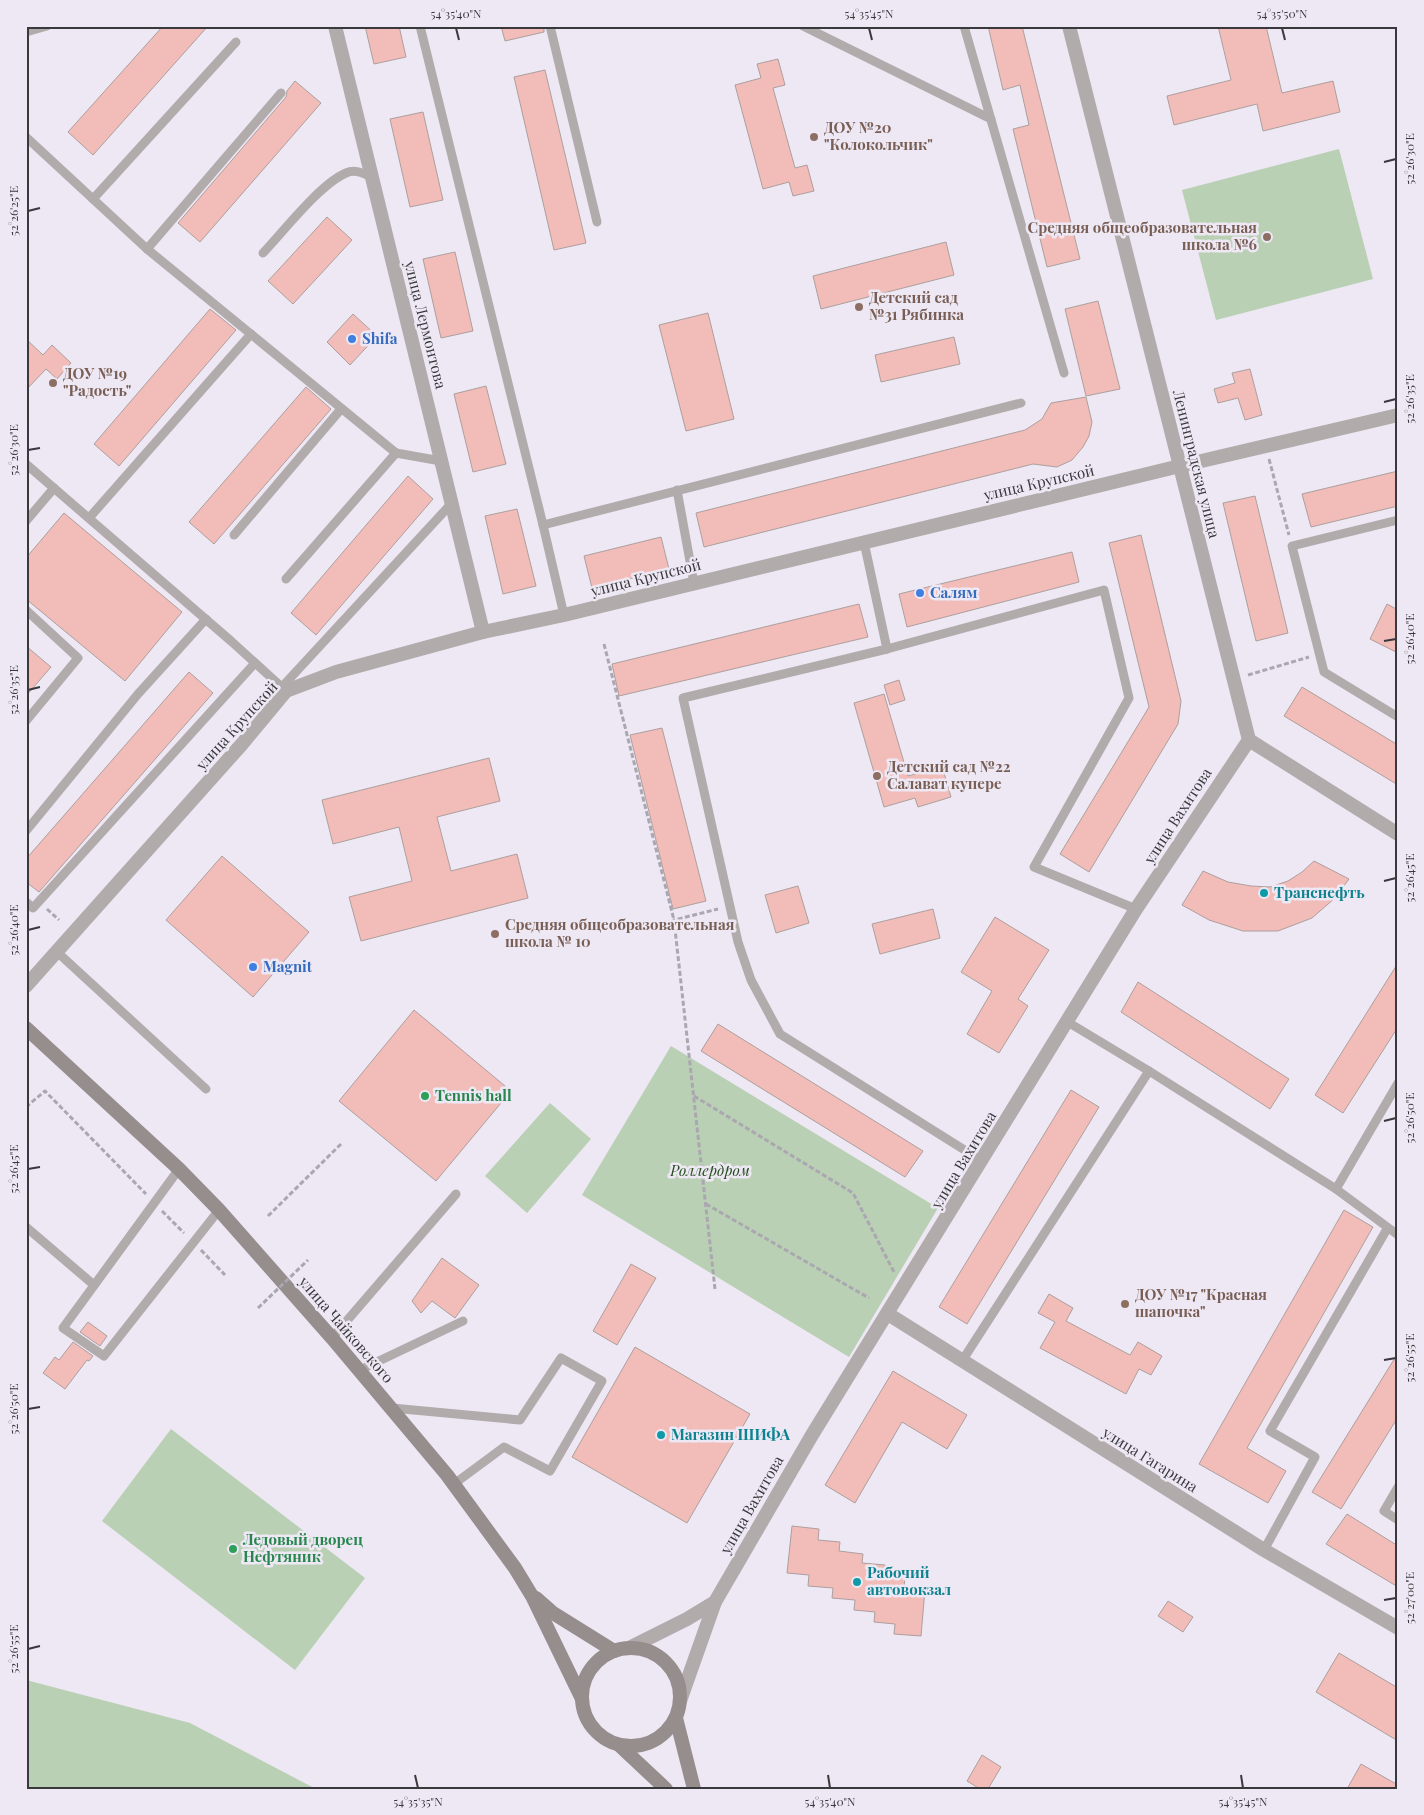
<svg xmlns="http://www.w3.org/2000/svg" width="1424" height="1815" font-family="'Playfair Display',serif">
<rect width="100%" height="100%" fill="#ede8f4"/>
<g fill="#b9d0b4">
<polygon points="1339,149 1373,279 1216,320 1182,190"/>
<polygon points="671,1046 938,1208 849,1357 582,1195"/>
<polygon points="550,1103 591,1139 527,1213 485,1176"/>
<polygon points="171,1429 365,1578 295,1670 102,1521"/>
<polygon points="26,1680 190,1723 316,1789 26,1789"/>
</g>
<g fill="#f2bcb8" stroke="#ad9f9e">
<polygon points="163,26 208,26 93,155 68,132"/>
<polygon points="365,26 399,26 406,57 374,64"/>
<polygon points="501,26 544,26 544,32 505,41"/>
<polygon points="988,26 1022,26 1080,259 1047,267 1013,129 1029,125 1020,85 1003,90"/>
<polygon points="1218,26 1266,26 1282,93 1333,81 1340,112 1263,131 1257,104 1174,125 1167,96 1231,80"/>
<polygon points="778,59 785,85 773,88 795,168 807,165 814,191 793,196 789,182 763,189 735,85 761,78 757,64"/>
<polygon points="545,70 586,243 554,250 514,77"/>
<polygon points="295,81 321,103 200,242 178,223 286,97 287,91"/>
<polygon points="423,112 443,200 410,207 390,119"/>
<polygon points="327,217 352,240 293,304 268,281"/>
<polygon points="946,242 954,275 821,309 813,276"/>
<polygon points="455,252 473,331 441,338 423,259"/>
<polygon points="1098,301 1120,389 1086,396 1065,309"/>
<polygon points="210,309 236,330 119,466 94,444"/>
<polygon points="708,313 734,419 686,431 659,325"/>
<polygon points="353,314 377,336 350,365 327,342"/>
<polygon points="954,337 960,364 881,382 875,355"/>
<polygon points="26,339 43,355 52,345 71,363 57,379 46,369 26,390"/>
<polygon points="1250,369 1262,415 1245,420 1238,398 1218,403 1214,389 1235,383 1232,373"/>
<polygon points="486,386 506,464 473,472 454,394"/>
<polygon points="306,387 331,409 214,544 189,522"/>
<polygon points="1086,397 1092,422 1089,436 1083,447 1072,460 1057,467 1033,464 704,547 696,513 1025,430 1042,419 1051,403"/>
<polygon points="1398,471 1398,506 1311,527 1302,494"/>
<polygon points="408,476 433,499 316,635 291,613"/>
<polygon points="1255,496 1288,633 1256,641 1223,503"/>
<polygon points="517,509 536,586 503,594 485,516"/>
<polygon points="64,513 182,612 125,681 26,599 26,558"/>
<polygon points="1141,535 1181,701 1178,724 1089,872 1060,854 1149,707 1109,543"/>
<polygon points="661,537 669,569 592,588 584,556"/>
<polygon points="1072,552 1079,582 907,627 899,594"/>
<polygon points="859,604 868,637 619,696 612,664"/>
<polygon points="1387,604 1398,610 1398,653 1370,639"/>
<polygon points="26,646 51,667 26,696"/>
<polygon points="189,672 213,693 39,892 26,882 26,859"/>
<polygon points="899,680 905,700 890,705 884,685"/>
<polygon points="1302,687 1398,745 1398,785 1284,716"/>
<polygon points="884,694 908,776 942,766 951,797 918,807 915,798 884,807 854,703"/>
<polygon points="662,728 706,901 673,909 630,735"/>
<polygon points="489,758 500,801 437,817 451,871 517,854 528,898 361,941 349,897 412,881 399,827 333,844 322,800"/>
<polygon points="222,856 309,932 253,997 166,920"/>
<polygon points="1314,861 1349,879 1335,898 1312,918 1278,931 1243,931 1209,920 1182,905 1203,871 1228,882 1251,886 1270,887 1288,881 1302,872"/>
<polygon points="798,886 809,923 776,933 765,895"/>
<polygon points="933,909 940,938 880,954 872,924"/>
<polygon points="995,917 1049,950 1018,999 1028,1006 999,1053 967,1034 992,991 961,972"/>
<polygon points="1398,963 1398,1027 1343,1113 1315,1095"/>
<polygon points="1138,982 1289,1079 1270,1109 1121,1012"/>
<polygon points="414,1010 511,1091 436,1181 339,1101"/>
<polygon points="718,1024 923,1151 905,1177 701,1051"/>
<polygon points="1071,1090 1099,1107 967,1324 939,1307"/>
<polygon points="1344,1210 1373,1227 1247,1448 1286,1471 1268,1503 1199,1464"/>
<polygon points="442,1258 479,1285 455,1318 432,1301 421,1313 412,1301"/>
<polygon points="631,1264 656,1278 617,1345 593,1331"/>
<polygon points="1049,1294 1073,1308 1066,1321 1130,1355 1138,1342 1162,1356 1151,1375 1139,1369 1126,1394 1040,1348 1055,1322 1038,1313"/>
<polygon points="88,1322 107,1336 100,1346 80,1332"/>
<polygon points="73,1342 93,1356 89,1361 87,1360 65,1389 43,1373 55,1357 59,1360"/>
<polygon points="635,1347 750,1414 687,1523 572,1457"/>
<polygon points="1398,1353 1398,1417 1341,1509 1312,1492"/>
<polygon points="893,1371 967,1415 947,1449 902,1422 855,1503 825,1485"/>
<polygon points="1347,1514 1398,1546 1398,1587 1326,1544"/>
<polygon points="792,1526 819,1529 818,1540 840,1542 839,1551 863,1554 862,1563 885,1565 884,1575 905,1577 904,1587 925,1589 921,1636 894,1634 895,1624 874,1622 875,1612 854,1610 855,1600 832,1598 833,1588 808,1586 809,1575 787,1573"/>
<polygon points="1168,1601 1193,1617 1183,1632 1158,1616"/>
<polygon points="1339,1653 1398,1688 1398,1741 1316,1692"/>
<polygon points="982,1755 1001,1767 988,1789 980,1789 967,1781"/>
<polygon points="1361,1764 1398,1785 1398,1789 1347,1789"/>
</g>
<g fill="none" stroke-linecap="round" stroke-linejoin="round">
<g stroke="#aaa7b0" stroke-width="3" stroke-dasharray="5 2.5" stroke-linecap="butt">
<polyline points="1269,459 1289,535"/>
<polyline points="604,644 674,920"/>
<polyline points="1248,675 1309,657"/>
<polyline points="47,909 59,920"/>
<polyline points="694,1096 853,1193 894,1272"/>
<polyline points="26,1107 45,1091 146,1194"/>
<polyline points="706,1204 869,1298"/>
<polyline points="162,1211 184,1233"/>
<polyline points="268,1216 341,1144"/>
<polyline points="201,1250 225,1275"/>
<polyline points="715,1289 674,920 718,909"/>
</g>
<g stroke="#b2abac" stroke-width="9">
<polyline points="420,26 543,525 564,615"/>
<polyline points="550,26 597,222"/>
<polyline points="803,26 991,119"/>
<polyline points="964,26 1064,373"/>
<polyline points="26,32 47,26"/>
<polyline points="26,137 147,249 396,453"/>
<polyline points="93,199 236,42"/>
<polyline points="147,249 281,93"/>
<path d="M263,253C284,231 320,184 346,173C355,169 363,173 372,177"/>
<polyline points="26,464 231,641 286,691"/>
<polyline points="677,490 694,583"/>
<polyline points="89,518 251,334"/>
<polyline points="1398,520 1292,546 1324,672 1398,717"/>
<polyline points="26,521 54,488"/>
<polyline points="543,525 1021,403"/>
<polyline points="234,535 341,409"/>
<polyline points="864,542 887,649 683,698 738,942 751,980 780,1034 982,1161"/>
<polyline points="286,579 396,453 441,461"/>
<polyline points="26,610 78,658 26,721"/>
<polyline points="887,649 1104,590 1129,698 1034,867 1136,909"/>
<polyline points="281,688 451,504"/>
<polyline points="26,831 138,694 206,619"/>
<polyline points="26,902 33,908 255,663"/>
<polyline points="56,951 206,1089"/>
<polyline points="1066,1021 1149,1071 1336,1189 1398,1083"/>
<polyline points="179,1169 63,1328 104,1356 219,1210"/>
<polyline points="1336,1189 1398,1235"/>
<polyline points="26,1227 94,1285"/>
<polyline points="332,1338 456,1194"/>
<polyline points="962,1361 1149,1071"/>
<polyline points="360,1370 463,1321"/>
<polyline points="392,1408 520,1420 561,1358 602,1381 550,1471 504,1447 454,1484"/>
<polyline points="1398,1487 1384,1511 1398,1520"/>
<polyline points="1264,1550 1315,1457 1270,1431 1387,1229"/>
</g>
<g stroke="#b2abac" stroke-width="14">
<polyline points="335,26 483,632"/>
<polyline points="1069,26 1249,740 1398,834"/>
<polyline points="26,986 242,744 286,691 336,672 483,632 564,615 1180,466 1398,415"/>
<polyline points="888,1314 1264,1550 1398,1628"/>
<polyline points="629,1648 687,1619 715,1602"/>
<polyline points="680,1701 715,1602 812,1435 1136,909 1249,740"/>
</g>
<g stroke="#968d8d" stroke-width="14">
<polyline points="26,1028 179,1169 219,1210 332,1338 447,1475 515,1568 532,1596 582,1699"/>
<polyline points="536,1598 553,1613 614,1651"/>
<circle cx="631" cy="1697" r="49"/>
<polyline points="676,1718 694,1789"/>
<polyline points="619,1745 666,1789"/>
</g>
<polyline stroke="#aaa7b0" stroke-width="3" stroke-dasharray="5 2.5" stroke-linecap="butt" points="258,1308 308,1260"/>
</g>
<path fill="none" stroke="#39383c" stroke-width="2" d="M456,28L459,40M869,28L872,40M1282,28L1285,40M1384,162L1396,159M28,211L40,208M1384,402L1396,399M28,450L40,448M1384,641L1396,639M28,690L40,687M1384,881L1396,878M28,930L40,927M1384,1121L1396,1118M28,1169L40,1167M1384,1360L1396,1358M28,1409L40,1407M1384,1600L1396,1598M28,1649L40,1646M415,1775L418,1788M828,1775L830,1788M1241,1775L1243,1788"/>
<g fill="#8d6e63" stroke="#ede8f4" stroke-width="2">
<circle cx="814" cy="137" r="5"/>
<circle cx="1267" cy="237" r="5"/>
<circle cx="859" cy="307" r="5"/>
<circle cx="53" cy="383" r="5"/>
<circle cx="877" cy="776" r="5"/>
<circle cx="495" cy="934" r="5"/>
<circle cx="1125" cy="1304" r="5"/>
</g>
<g fill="#3f7fe0" stroke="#ede8f4" stroke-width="2">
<circle cx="352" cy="339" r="5"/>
<circle cx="920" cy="593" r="5"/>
<circle cx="253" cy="967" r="5"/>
</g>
<g fill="#0f9aa8" stroke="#ede8f4" stroke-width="2">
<circle cx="1264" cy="893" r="5"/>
<circle cx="661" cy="1435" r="5"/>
<circle cx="857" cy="1582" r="5"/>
</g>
<g fill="#2e9e5b" stroke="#ede8f4" stroke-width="2">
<circle cx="425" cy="1096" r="5"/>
<circle cx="233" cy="1549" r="5"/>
</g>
<g text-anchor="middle" stroke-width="5" stroke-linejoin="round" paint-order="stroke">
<g font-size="15" font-weight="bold" fill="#785e54" stroke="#ede8f4" text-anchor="start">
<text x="824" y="133">ДОУ №20<tspan x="824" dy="17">"Колокольчик"</tspan></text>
<text x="1257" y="233" text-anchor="end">Средняя общеобразовательная<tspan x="1257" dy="17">школа №6</tspan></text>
<text x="869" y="303">Детский сад<tspan x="869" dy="17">№31 Рябинка</tspan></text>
<text x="63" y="379">ДОУ №19<tspan x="63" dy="17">"Радость"</tspan></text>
<text x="887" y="772">Детский сад №22<tspan x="887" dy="17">Салават купере</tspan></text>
<text x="505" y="930">Средняя общеобразовательная<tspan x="505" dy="17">школа № 10</tspan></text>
<text x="1135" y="1300">ДОУ №17 "Красная<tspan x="1135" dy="17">шапочка"</tspan></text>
</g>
<g font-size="15" fill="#39383c" stroke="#ede8f4">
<text transform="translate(425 325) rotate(76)" y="5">улица Лермонтова</text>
<text transform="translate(1196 464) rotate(76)" y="5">Ленинградская улица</text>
<text transform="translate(1039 483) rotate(-13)" y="5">улица Крупской</text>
<text transform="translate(646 578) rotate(-14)" y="5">улица Крупской</text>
<text transform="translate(237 726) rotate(-48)" y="5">улица Крупской</text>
<text transform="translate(1178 816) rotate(-57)" y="5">улица Вахитова</text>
<text transform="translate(964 1160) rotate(-59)" y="5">улица Вахитова</text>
<text transform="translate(346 1330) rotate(49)" y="5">улица Чайковского</text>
<text transform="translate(1150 1460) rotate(32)" y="5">улица Гагарина</text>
<text transform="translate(752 1505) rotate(-60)" y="5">улица Вахитова</text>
</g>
<g font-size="15" font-weight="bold" fill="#366cbe" stroke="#ede8f4" text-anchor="start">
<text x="362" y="344">Shifa</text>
<text x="930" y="598">Салям</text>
<text x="263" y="972">Magnit</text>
</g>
<g font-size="15" font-weight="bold" fill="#0d838f" stroke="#ede8f4" text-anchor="start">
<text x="1274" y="898">Транснефть</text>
<text x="671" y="1440">Магазин ШИФА</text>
<text x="867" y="1578">Рабочий<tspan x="867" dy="17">автовокзал</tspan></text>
</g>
<g font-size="15" font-weight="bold" fill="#27864d" stroke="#ede8f4" text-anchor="start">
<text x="435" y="1101">Tennis hall</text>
<text x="243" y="1545">Ледовый дворец<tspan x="243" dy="17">Нефтяник</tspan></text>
</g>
<g font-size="15" font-style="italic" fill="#224d1a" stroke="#ede8f4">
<text x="710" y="1176">Роллердром</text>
</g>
</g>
<rect width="1424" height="1815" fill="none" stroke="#ede8f4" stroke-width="55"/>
<rect x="28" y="28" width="1368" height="1760" fill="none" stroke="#39383c" stroke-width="2"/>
<g font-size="12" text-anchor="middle" fill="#39383c">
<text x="456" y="18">54°35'40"N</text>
<text x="869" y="18">54°35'45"N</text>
<text x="1282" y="18">54°35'50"N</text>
<text transform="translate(1410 159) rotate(-90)" y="4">52°26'30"E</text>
<text transform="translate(14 211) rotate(-90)" y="4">52°26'25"E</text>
<text transform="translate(1410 399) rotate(-90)" y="4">52°26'35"E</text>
<text transform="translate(14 450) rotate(-90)" y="4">52°26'30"E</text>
<text transform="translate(1410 639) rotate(-90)" y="4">52°26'40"E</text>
<text transform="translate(14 690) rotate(-90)" y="4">52°26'35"E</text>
<text transform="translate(1410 878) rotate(-90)" y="4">52°26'45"E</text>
<text transform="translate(14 930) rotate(-90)" y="4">52°26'40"E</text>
<text transform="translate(1410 1118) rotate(-90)" y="4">52°26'50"E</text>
<text transform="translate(14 1169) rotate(-90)" y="4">52°26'45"E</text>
<text transform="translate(1410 1358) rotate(-90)" y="4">52°26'55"E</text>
<text transform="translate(14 1409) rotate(-90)" y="4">52°26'50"E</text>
<text transform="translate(1410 1598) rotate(-90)" y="4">52°27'00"E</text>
<text transform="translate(14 1649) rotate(-90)" y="4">52°26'55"E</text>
<text x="418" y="1806">54°35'35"N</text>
<text x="830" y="1806">54°35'40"N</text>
<text x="1243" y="1806">54°35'45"N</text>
</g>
</svg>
